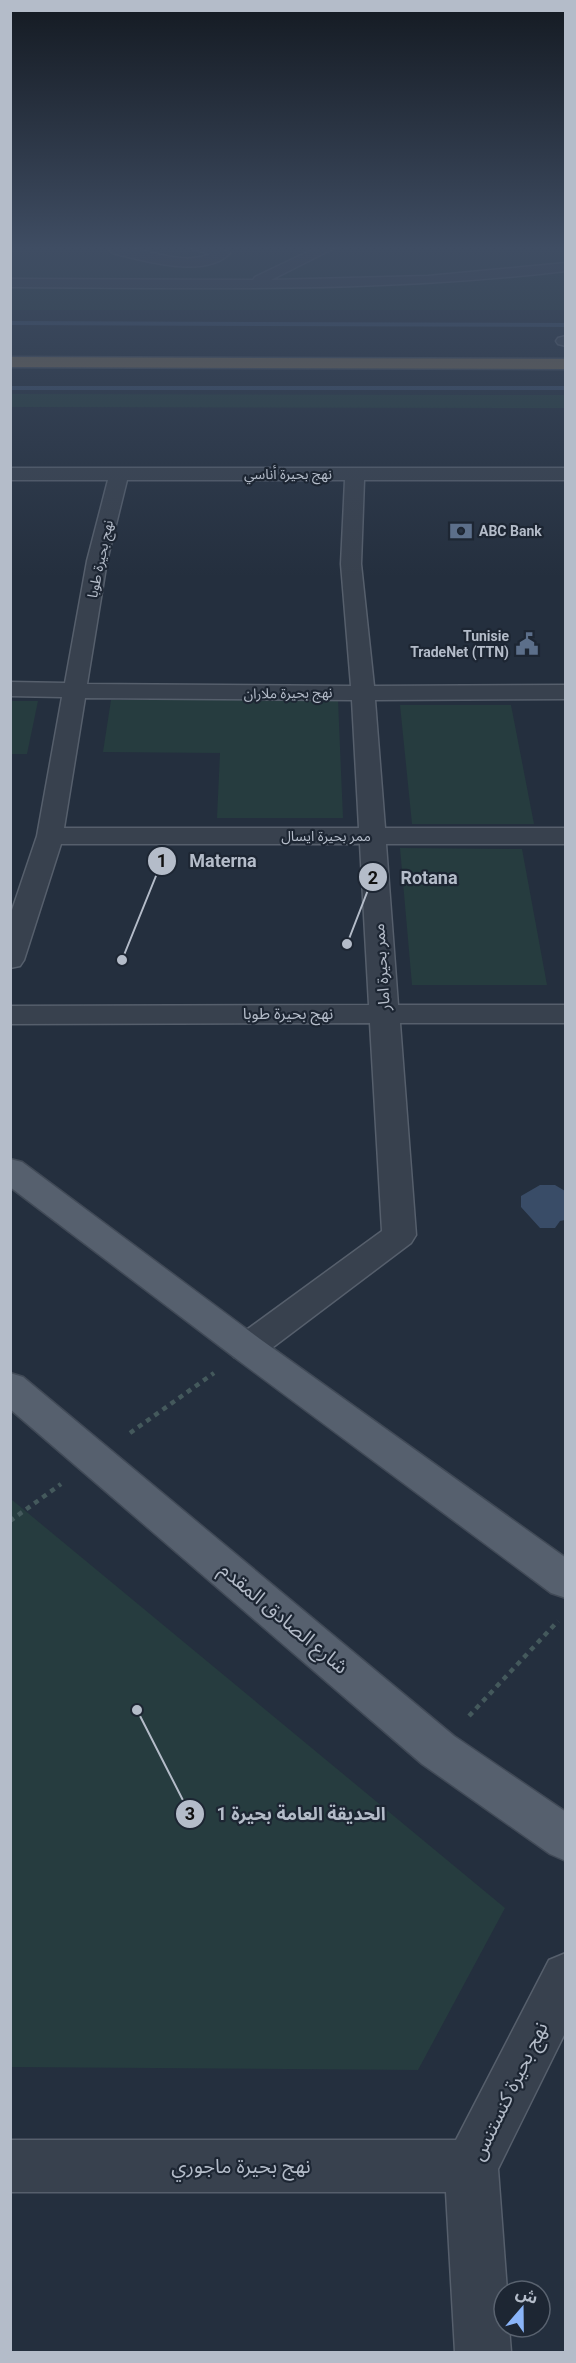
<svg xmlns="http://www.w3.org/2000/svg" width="576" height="2363" font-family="Roboto,'Noto Sans Arabic',sans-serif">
<rect width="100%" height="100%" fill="#242f3e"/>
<g fill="#263c3f">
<rect x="11" y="246" width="554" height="64"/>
<polygon points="11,394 565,395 566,408 11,407"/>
<polygon points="111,700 338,700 343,818 217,818 220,753 103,752"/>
<polygon points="11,701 38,701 27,754 11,754"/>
<polygon points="400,705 511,705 534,824 412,824"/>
<polygon points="400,848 522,849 547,985 412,985"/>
<polygon points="11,1499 505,1908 418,2070 11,2067"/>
</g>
<polygon fill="#394c67" points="540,1185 555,1185 565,1191 565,1220 560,1221 555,1228 540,1228 521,1207 521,1196"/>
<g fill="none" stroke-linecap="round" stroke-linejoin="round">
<g fill="#394c67" fill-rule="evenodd">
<polygon points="10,321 566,323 566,327 10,325"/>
<rect x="10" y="386" width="556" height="4"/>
</g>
<g stroke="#565f6c" stroke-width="3">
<g id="minor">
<path d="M109,246C141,244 177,268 210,254L193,249L191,246H213L230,253C206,279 146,261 116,254L111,252Z"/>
<path d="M320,246H338L271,280L428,276L566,263V271C381,293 196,288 10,287V279L253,280L255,277Z"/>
<polygon points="566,336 566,346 558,344 556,341 558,338"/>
<path d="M10,468H566V480H364L361,564L374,686L566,685V699L375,700L385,828H566V844H386L398,1005H566V1023H400L416,1235L411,1243L260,1357L247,1361L234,1357L229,1348L234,1339L382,1231L370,1023L10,1024V1006L369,1005L360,844H61L24,960L20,966L10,968V916L37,836L62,697L10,696V682L65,683L87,561L108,480H10ZM127,480H345L341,564L351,686L87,684L107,561ZM85,698L352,700L359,828H64Z"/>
<polygon points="566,1953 566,2031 498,2169 507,2291 504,2291 504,2327 509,2327 511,2352 455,2352 446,2192 10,2192 10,2140 456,2140 549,1960"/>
</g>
</g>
<g stroke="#414a57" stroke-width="3">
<g id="major">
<polygon points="10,1159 22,1162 260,1339 566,1558 566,1598 551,1593 234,1357 10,1187"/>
<polygon points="10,1373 23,1377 454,1736 566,1812 566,1861 550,1854 422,1764 10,1409"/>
</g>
</g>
<g stroke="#434c59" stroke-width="3">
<polygon id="highway" points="10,357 566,359 566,369 10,367"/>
</g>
<g stroke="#44595c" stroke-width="4.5" stroke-dasharray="5 5" stroke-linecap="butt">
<polyline points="130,1433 214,1373"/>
<polyline points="10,1521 61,1484"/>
<polyline points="469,1716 558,1621"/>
</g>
<use href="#minor" fill="#38414e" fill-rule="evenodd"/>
<use href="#major" fill="#56606e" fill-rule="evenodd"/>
<use href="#highway" fill="#746855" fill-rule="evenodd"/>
</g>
<linearGradient id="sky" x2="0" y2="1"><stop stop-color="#141a22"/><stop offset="0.43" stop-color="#3f4d63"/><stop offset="1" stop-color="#3f4d63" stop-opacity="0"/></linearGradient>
<rect width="576" height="577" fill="url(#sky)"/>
<defs>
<g id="bank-bare" transform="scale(1.8)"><path d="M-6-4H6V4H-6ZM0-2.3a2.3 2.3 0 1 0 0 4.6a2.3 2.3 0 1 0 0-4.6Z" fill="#5c6f8a" stroke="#1d2633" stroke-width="2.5" paint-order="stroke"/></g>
<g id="civic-bare" transform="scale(1.8)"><path d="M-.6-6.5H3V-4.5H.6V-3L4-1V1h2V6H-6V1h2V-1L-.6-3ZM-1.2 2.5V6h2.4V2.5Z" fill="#5c6f8a" stroke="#1d2633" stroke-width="2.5" paint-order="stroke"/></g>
</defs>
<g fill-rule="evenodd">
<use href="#bank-bare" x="461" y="531"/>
<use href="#civic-bare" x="527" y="644"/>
</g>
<g text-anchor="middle" stroke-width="4.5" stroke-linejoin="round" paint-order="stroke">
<g font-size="14" fill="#b4bcc9" stroke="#1d2633">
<text x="288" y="479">نهج بحيرة أناسي</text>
<text transform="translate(100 559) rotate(-78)" y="5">نهج بحيرة طوبا</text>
<text transform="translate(288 693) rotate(-1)" y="5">نهج بحيرة ملاران</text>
<text x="326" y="841">ممر بحيرة ايسال</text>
</g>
<g font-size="14" font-weight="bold" fill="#b4bcc9" stroke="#1d2633" text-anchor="start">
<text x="479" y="536">ABC Bank</text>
<text x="509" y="641" text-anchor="end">Tunisie<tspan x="509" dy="16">TradeNet (TTN)</tspan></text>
</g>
<g font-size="16" fill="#b4bcc9" stroke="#1d2633">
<text transform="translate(381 967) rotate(-94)" y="6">ممر بحيرة امار</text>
<text x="288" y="1019">نهج بحيرة طوبا</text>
</g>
<g font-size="20" fill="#b4bcc9" stroke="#1d2633">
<text transform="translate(284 1618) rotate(40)" y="7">شارع الصادق المقدم</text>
<text transform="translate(509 2091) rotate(-64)" y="7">نهج بحيرة كنستنس</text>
<text x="241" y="2173">نهج بحيرة ماجوري</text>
</g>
</g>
<path fill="none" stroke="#b4bcc9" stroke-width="2" d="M122 960L162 861M347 944L373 877M137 1710L190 1814"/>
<g fill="#b4bcc9" stroke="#1d2633" stroke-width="2">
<circle cx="122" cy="960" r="6"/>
<circle cx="347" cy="944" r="6"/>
<circle cx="137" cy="1710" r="6"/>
<circle cx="162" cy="861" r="15"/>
<circle cx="373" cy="877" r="15"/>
<circle cx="190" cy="1814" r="15"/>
</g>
<g font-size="18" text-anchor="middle" font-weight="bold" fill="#111">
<text x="162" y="867">1</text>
<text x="373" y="884">2</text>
<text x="190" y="1820">3</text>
</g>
<g font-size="18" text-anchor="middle" font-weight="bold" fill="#b4bcc9" stroke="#1d2633" stroke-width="4.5" stroke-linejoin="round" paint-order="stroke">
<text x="223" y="867">Materna</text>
<text x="429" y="884">Rotana</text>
<text x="301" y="1820">الحديقة العامة بحيرة 1</text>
</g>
<rect width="576" height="2363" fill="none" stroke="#b4bcc9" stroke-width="24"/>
<g transform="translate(522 2309) rotate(20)"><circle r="28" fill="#1d2633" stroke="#59626f" stroke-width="1.5"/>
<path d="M0-4.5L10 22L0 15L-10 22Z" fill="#8ab4f8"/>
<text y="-9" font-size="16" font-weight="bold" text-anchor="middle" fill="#b4bcc9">ش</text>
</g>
</svg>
